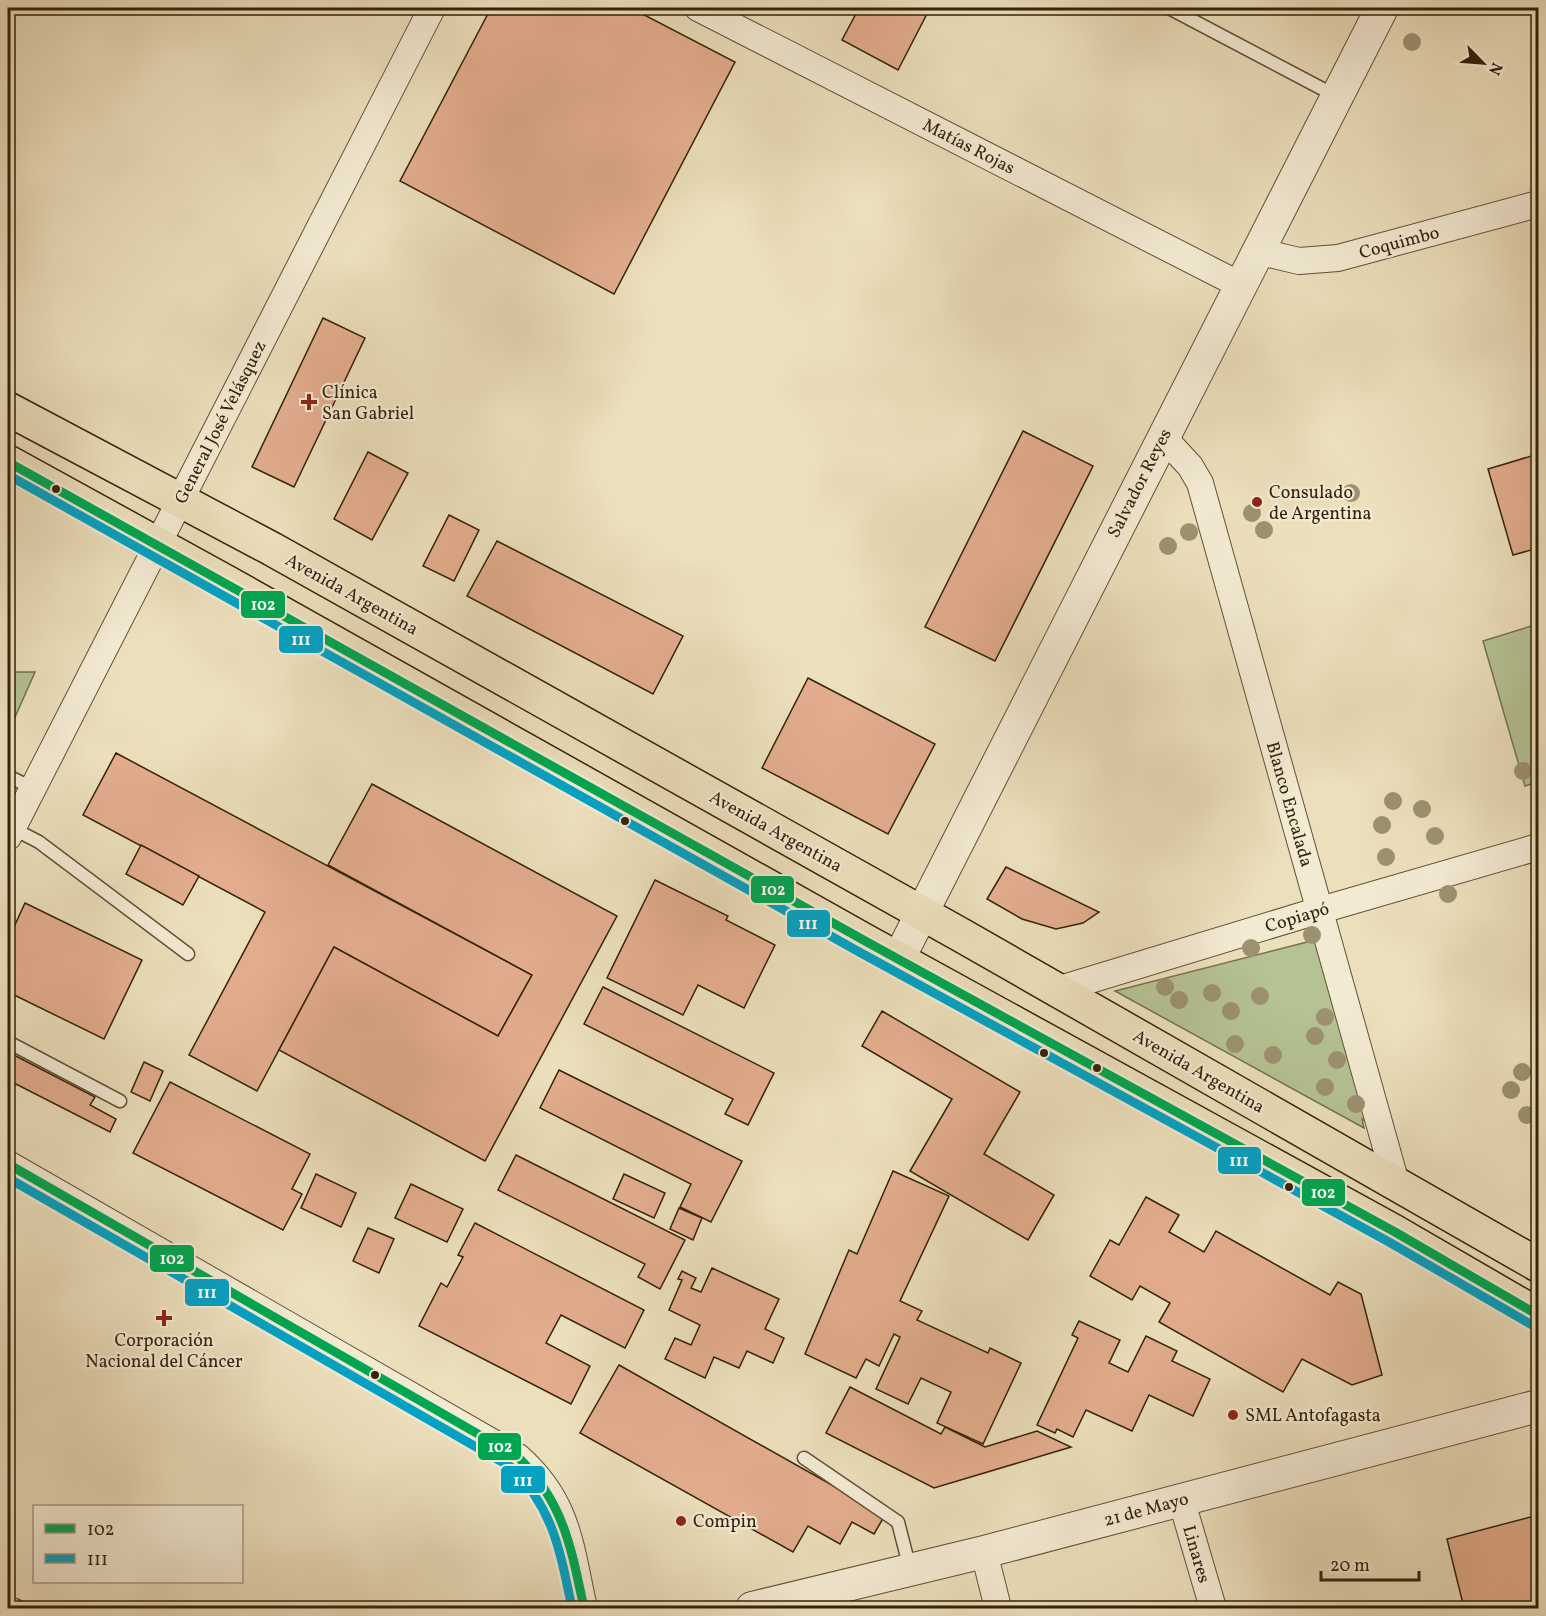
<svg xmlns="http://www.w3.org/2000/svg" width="1546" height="1616" font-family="Vollkorn,serif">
<rect width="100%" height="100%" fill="#ecdfbc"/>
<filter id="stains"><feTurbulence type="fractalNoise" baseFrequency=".00333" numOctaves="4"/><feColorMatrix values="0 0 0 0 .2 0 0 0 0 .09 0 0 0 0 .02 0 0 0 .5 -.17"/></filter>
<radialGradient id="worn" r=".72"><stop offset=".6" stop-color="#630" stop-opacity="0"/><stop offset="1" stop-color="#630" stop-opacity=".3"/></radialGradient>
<g fill="#b5c293" stroke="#74724e" stroke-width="1.5">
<polygon points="1538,624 1538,782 1525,786 1483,641"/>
<polygon points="8,672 35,672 8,733"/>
<polygon points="1315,940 1371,1124 1362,1119 1364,1128 1115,991"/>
</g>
<g fill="#e3ad8d" stroke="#332209" stroke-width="1.5">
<polygon points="491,8 631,8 735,62 614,294 400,181"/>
<polygon points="859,8 930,8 898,70 842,40"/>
<polygon points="323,318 365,338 294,487 252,467"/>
<polygon points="1023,431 1093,466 995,661 925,627"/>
<polygon points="368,452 408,473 372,540 334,519"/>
<polygon points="1538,454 1538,548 1513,555 1488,469"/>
<polygon points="449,515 479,530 454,581 423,566"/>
<polygon points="497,541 683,636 653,694 467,596"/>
<polygon points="808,678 935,744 888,834 762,768"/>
<polygon points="116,753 532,975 498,1036 334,947 257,1091 189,1055 265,912 83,815"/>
<polygon points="372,784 617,916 485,1161 279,1050 334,947 498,1036 532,975 328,865"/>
<polygon points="141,845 199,876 183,905 126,874"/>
<polygon points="1006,867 1099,912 1083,923 1056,929 1022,919 987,899"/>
<polygon points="655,880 728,916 726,920 775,945 744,1008 698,985 683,1015 607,978"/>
<polygon points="25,903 142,960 104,1039 8,992 8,940"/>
<polygon points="603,987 774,1073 748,1125 725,1114 733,1099 584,1024"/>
<polygon points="882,1011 1020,1092 984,1154 1054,1195 1028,1240 910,1171 952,1099 862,1046"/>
<polygon points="8,1052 95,1097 90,1105 116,1119 110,1132 8,1080"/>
<polygon points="144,1062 163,1071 150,1101 131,1092"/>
<polygon points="559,1070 742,1161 711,1222 680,1207 691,1184 540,1108"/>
<polygon points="170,1082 310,1154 292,1189 302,1194 283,1230 133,1153"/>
<polygon points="516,1155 685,1240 660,1289 638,1277 645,1264 498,1190"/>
<polygon points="893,1171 949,1196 900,1301 922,1311 917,1320 988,1353 990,1348 1021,1363 983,1444 937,1423 951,1392 921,1378 908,1404 876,1389 900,1337 894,1334 879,1366 866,1359 856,1378 805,1354 849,1250 857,1254"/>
<polygon points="316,1174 356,1193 341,1227 301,1208"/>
<polygon points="624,1174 665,1193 654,1218 613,1199"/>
<polygon points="411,1184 463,1209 447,1242 395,1218"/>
<polygon points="1146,1197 1179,1215 1169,1232 1204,1252 1216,1231 1330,1295 1338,1282 1361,1294 1382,1375 1352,1385 1302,1359 1283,1392 1159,1322 1170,1303 1140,1286 1132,1300 1090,1276 1110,1240 1119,1245"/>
<polygon points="679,1208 702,1218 693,1240 670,1229"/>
<polygon points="475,1223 644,1310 625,1348 561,1315 546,1343 590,1366 571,1404 419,1326 441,1283 447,1287 463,1257 458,1255"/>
<polygon points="368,1228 394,1239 379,1273 353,1261"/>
<polygon points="712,1268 779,1299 765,1329 784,1338 773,1363 747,1351 739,1368 714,1357 705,1378 665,1359 675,1338 691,1345 700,1325 669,1310 682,1280 678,1279 682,1271 696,1278 691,1288 701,1292"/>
<polygon points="1079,1321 1120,1340 1109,1363 1128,1372 1146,1336 1177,1351 1172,1361 1210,1379 1193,1416 1149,1395 1132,1431 1086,1410 1073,1437 1057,1429 1055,1433 1037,1425 1078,1338 1072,1335"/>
<polygon points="619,1365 885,1515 874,1534 852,1522 840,1544 808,1526 793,1552 580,1433"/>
<polygon points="850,1387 941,1434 945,1427 985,1447 1037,1431 1071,1447 934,1488 826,1433"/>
<polygon points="1538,1515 1538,1608 1464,1608 1447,1539"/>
</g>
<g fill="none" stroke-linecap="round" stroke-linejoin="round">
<g stroke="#615136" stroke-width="15">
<g id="service">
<polyline points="1169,8 1336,96"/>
<polyline points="8,776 32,788"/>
<polyline points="12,828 39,842 188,954"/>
<polyline points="8,1042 120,1101"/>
<polyline points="804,1458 898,1522 910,1569"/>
<polyline points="15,1605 21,1608"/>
</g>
</g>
<g stroke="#615136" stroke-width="28">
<g id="minor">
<polyline points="698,8 1240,285"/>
<polyline points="1257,251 1299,261 1338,258 1538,204"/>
<polyline points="1163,437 1190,466 1200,483 1396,1183"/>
<polyline points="8,837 432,8"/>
<polyline points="1057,990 1307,914 1538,847"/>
<path d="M8,1164L518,1457C569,1502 570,1546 584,1608"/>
<polyline points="1181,1499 1213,1608"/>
<polyline points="984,1552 998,1608"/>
</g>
</g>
<g stroke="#615136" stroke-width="34">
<g id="tertiary">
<polyline points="898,960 1382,8"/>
<polyline points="752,1608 984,1552 1538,1406"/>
</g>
</g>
<g stroke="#332209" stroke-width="36">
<g id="primary">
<polyline points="8,409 272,549 961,935 1538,1265"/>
<polyline points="8,462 228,583 867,942 1395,1232 1538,1315"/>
</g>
</g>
<use href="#service" stroke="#f3ead3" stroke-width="12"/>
<use href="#minor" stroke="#f3ead3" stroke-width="26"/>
<use href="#tertiary" stroke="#f3ead3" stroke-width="32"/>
<use href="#primary" stroke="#ecdfbc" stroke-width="33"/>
<g stroke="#f3ead3" stroke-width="14">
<g id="bus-1">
<polyline points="8,462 867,942 1395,1232 1538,1315"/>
<path d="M8,1164L518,1457C564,1503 571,1547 584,1608"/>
</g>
</g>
<g stroke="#f3ead3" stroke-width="14">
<g id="bus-2">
<polyline points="8,475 861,953 1389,1242 1532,1325"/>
<path d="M8,1178L511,1467C554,1509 560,1552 572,1608"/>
</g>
</g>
<use href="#bus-1" stroke="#00a651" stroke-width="9"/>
<use href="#bus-2" stroke="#03a2c4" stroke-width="9"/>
</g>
<g fill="#9c9170">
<circle cx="1412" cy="42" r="9"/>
<circle cx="1351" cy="493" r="9"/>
<circle cx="1252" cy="513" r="9"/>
<circle cx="1264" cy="530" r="9"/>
<circle cx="1189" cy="532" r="9"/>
<circle cx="1168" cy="546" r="9"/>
<circle cx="1523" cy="771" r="9"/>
<circle cx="1393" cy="801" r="9"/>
<circle cx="1422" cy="809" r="9"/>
<circle cx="1382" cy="825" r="9"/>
<circle cx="1435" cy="836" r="9"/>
<circle cx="1386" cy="857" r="9"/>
<circle cx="1448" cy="894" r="9"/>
<circle cx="1312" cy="935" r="9"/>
<circle cx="1251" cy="948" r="9"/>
<circle cx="1165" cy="987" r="9"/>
<circle cx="1212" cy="993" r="9"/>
<circle cx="1260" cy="996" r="9"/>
<circle cx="1179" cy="1000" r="9"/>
<circle cx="1231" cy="1011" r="9"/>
<circle cx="1325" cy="1017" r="9"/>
<circle cx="1315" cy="1036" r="9"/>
<circle cx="1235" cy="1044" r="9"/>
<circle cx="1273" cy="1055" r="9"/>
<circle cx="1337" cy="1060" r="9"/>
<circle cx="1522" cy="1072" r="9"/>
<circle cx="1325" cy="1087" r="9"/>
<circle cx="1511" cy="1090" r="9"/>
<circle cx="1356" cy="1104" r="9"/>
<circle cx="1527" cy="1115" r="9"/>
</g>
<g fill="#8f2418" stroke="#f3ead3" stroke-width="2">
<path d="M306 393h6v6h6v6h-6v6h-6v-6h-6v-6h6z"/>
<circle cx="1257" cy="502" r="6"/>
<path d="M161 1309h6v6h6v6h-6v6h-6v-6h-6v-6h6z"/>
<circle cx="1233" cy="1415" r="6"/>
<circle cx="681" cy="1521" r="6"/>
</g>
<g fill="#332209" stroke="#f3ead3" stroke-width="2">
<circle cx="56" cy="489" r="5"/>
<circle cx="625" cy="821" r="5"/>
<circle cx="1044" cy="1053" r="5"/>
<circle cx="1097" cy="1068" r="5"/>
<circle cx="1289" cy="1187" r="5"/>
<circle cx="375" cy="1375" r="5"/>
</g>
<g text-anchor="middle" stroke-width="4.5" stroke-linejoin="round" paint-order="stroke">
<g font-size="18" fill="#332209" stroke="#f3ead3">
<text transform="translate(969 146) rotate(27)" y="6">Matías Rojas</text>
<text transform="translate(1399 242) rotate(-15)" y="6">Coquimbo</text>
<text transform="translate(220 422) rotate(-63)" y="6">General José Velásquez</text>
<text transform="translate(1139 483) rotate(-63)" y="6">Salvador Reyes</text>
<text transform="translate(352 594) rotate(29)" y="6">Avenida Argentina</text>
<text transform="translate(1290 804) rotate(74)" y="6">Blanco Encalada</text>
<text transform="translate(776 831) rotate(29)" y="6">Avenida Argentina</text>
<text transform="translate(1297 917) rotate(-17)" y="6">Copiapó</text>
<text transform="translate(1199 1071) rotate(30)" y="6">Avenida Argentina</text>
<text transform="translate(1146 1509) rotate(-15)" y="6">21 de Mayo</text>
<text transform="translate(1197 1554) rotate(74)" y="6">Linares</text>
</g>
<g font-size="18" fill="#332209" stroke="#f3ead3" text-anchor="start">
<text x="322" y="398">Clínica<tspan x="322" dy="21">San Gabriel</tspan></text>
<text x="1269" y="498">Consulado<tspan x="1269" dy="21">de Argentina</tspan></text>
<text x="164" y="1346" text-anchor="middle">Corporación<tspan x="164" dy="21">Nacional del Cáncer</tspan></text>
<text x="1245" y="1421">SML Antofagasta</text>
<text x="693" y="1527">Compin</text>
</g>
</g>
<g stroke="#f3ead3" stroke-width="2">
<rect x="240" y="590" width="46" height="29" rx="6" fill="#00a651"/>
<rect x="278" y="625" width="46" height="29" rx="6" fill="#03a2c4"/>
<rect x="750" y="875" width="45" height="29" rx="6" fill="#00a651"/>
<rect x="786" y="909" width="45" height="29" rx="6" fill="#03a2c4"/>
<rect x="1217" y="1146" width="45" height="29" rx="6" fill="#03a2c4"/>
<rect x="1301" y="1178" width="45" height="29" rx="6" fill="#00a651"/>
<rect x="149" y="1244" width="46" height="29" rx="6" fill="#00a651"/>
<rect x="184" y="1278" width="46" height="29" rx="6" fill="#03a2c4"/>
<rect x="477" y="1432" width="45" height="29" rx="6" fill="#00a651"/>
<rect x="500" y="1465" width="46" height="29" rx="6" fill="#03a2c4"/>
</g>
<g font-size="16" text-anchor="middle" font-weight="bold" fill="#fff">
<text x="263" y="610">102</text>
<text x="301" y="645">111</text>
<text x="773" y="895">102</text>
<text x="808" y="929">111</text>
<text x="1239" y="1166">111</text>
<text x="1323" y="1198">102</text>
<text x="172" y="1264">102</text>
<text x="207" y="1298">111</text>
<text x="500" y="1452">102</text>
<text x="523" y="1486">111</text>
</g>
<rect width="1546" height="1616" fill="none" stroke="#ecdfbc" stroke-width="30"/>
<rect x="9" y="9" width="1528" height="1598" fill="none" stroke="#332209" stroke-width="3"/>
<rect x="15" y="15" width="1516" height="1586" fill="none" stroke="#332209" stroke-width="1.5"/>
<rect x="33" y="1505" width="210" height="78" fill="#f3ead3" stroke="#a69a82" stroke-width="1.5"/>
<rect x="45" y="1524" width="30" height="9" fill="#00a651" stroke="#a69a82" stroke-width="1.5"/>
<text x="87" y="1535" font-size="18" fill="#332209">102</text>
<rect x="45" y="1554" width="30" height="9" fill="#03a2c4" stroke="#a69a82" stroke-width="1.5"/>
<text x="87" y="1565" font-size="18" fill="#332209">111</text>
<g transform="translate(1483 63) rotate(115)" stroke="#f3ead3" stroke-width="4.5" paint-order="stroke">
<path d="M0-4.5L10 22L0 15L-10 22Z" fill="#332209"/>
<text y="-9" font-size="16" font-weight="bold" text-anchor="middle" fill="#332209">N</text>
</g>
<path d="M1321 1571v9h98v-9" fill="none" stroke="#332209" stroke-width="3"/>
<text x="1330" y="1571" font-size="18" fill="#332209" stroke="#f3ead3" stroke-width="4.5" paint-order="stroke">20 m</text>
<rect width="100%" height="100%" filter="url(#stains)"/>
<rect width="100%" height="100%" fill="url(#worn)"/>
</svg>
